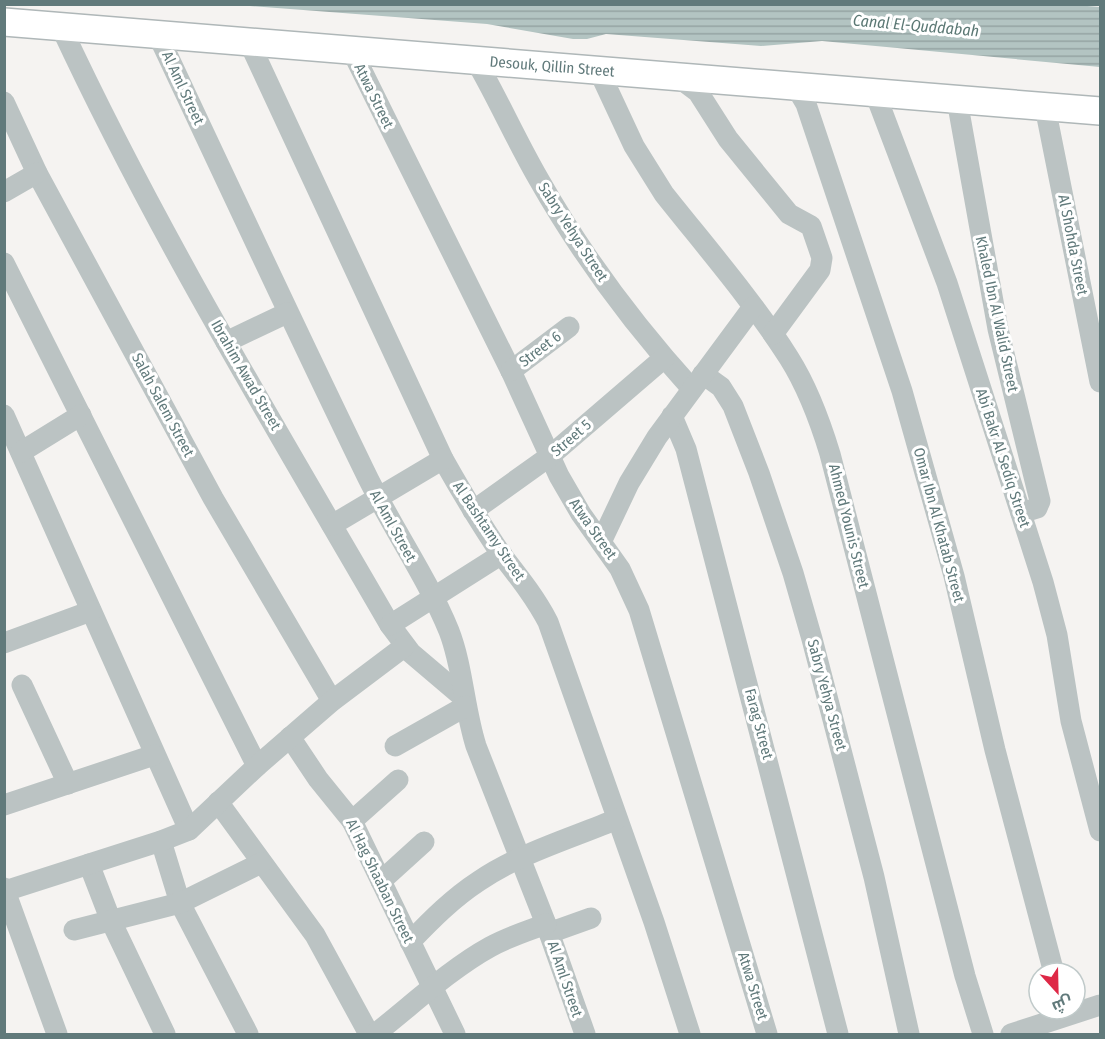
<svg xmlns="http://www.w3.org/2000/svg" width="1105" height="1039" font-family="'Fira Sans Condensed',Cairo,sans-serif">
<defs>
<pattern id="water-rules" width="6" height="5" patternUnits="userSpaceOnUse" patternTransform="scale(1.5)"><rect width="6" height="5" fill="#b3c4c2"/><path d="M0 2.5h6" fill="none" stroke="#95a4a3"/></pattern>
</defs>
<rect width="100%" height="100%" fill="#f5f3f1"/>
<polygon fill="url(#water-rules)" points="237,5 1075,5 1100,7 1100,67 822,41 761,46 606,34 587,39 573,39 487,24"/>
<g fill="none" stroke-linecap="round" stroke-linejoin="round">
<g stroke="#afb7b8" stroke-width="30">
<g id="major">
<path id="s1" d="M4,22L1100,111"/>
</g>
</g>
<g stroke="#bbc3c3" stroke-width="21">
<path d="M61,27C157,233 276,428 390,625L411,653L464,698"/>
<path d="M158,35C226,180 294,326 364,470C390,525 426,575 449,631C463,667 464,708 476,746L546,924L585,1034"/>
<path d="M249,42L443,459C461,491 480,523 501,554C518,576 535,597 548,622L654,922L690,1034"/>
<polyline points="352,51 511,371 559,476 581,514 620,569 639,610 767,1034"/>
<path d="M476,61C498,99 516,140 538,178C581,254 633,324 692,389"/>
<path d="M599,71L634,146L664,194C706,247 753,301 789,358C808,388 820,421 830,454L965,976L983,1034"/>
<polyline points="678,77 698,92 728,139 789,214 811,226 822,258 820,270 773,334"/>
<polyline points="796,87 806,104 902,391 954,576 995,750 1054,973"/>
<polyline points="875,93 947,283 1043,582 1057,635 1071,721 1100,831"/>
<polyline points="957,100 998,329 1040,501 1037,508 1021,513"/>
<polyline points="4,102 37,173 213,498 332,701"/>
<polyline points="1045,107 1100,382"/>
<polyline points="4,192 37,173"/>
<polyline points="4,263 257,766"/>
<polyline points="226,342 287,313"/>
<polyline points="511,371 569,327"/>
<polyline points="703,374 721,387 733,406 759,473 793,573 812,639 874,877 909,1034"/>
<polyline points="4,415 189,830"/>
<polyline points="672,416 686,449 838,1034"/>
<polyline points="21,452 81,415"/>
<polyline points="473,511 550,456 664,358"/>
<polyline points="332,525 443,459"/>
<polyline points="601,542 629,483 657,437 753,307"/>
<polyline points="390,625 502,554"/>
<polyline points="4,643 91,611"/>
<polyline points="22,685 68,784"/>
<polyline points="290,737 318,779 352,821 455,1034"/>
<polyline points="395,746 466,706"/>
<polyline points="218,802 315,935 369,1034"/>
<polyline points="4,805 154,755"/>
<polyline points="352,821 398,780"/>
<polyline points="161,841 180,903 248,1034"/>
<polyline points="89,864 111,921 165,1034"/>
<polyline points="381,881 424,842"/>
<polyline points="4,888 57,1034"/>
<polyline points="5,891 161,841 189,830 257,766 332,701 405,646"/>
<polyline points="74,930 180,903 261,863"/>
<polyline points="549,933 591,918"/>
<path d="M410,942C432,919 453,898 479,881C520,853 572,838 617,819"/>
<path d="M375,1034C411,1006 450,969 490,947C508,937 527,931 546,924"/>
<polyline points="1011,1034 1100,1005"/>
</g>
<use href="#major" stroke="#fff" stroke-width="27"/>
</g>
<g text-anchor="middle" stroke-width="6" stroke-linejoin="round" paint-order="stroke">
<g font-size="15" fill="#617a7b" stroke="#fff">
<text dy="5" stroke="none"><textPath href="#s1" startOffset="550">Desouk, Qillin Street</textPath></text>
<text transform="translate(183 88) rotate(65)" y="5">Al Aml Street</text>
<text transform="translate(374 96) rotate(64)" y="5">Atwa Street</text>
<text transform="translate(573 232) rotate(57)" y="5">Sabry Yehya Street</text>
<text transform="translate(1073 245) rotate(79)" y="5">Al Shohda Street</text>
<text transform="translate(997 314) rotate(78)" y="5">Khaled Ibn Al Walid Street</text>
<text transform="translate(540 349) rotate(-37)" y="5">Street 6</text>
<text transform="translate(246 375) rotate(60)" y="5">Ibrahim Awad Street</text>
<text transform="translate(163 405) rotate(62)" y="5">Salah Salem Street</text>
<text transform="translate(571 438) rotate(-41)" y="5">Street 5</text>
<text transform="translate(1003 458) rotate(72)" y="5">Abi Bakr Al Sediq Street</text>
<text transform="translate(939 525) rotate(75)" y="5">Omar Ibn Al Khatab Street</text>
<text transform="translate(393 526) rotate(61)" y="5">Al Aml Street</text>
<text transform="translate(849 526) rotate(76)" y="5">Ahmed Younis Street</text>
<text transform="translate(593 529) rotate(55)" y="5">Atwa Street</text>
<text transform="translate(489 531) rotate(56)" y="5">Al Bashtamy Street</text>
<text transform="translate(827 695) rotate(75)" y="5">Sabry Yehya Street</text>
<text transform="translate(759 724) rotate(75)" y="5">Farag Street</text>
<text transform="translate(380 881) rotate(64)" y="5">Al Hag Shaaban Street</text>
<text transform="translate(565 979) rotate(71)" y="5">Al Aml Street</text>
<text transform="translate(753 986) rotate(73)" y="5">Atwa Street</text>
</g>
<g font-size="16" font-style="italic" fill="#5b7874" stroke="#fff">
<text transform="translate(916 25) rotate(5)" y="6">Canal El-Quddabah</text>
</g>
</g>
<rect width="1105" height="1039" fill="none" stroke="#617a7b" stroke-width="12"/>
<g transform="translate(1057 991) rotate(158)"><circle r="28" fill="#ffffff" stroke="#c0caca" stroke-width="1.5"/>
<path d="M0-4.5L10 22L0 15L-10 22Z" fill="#de2846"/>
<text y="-9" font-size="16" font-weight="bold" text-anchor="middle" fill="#617a7b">ش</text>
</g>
</svg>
